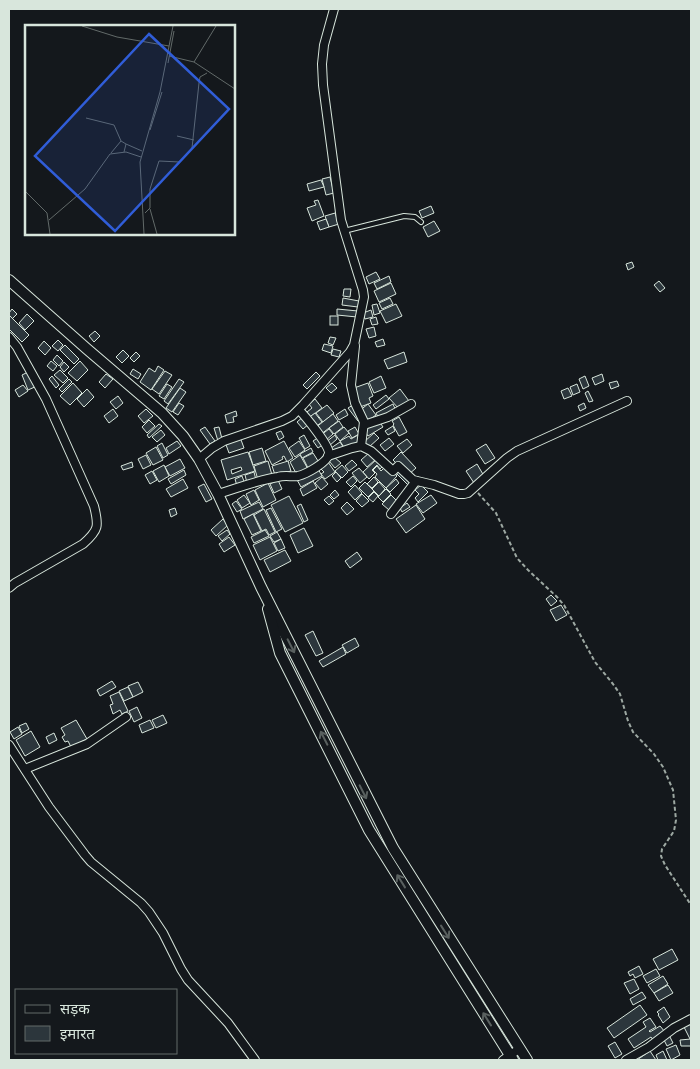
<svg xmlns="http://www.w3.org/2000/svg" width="700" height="1069" font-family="'Source Serif 4','Noto Sans Devanagari',serif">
<rect width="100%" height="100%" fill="#14181c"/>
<g fill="#2c363c" stroke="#d8e6dc" fill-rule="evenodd">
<polygon points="330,177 334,193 326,195 322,179"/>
<polygon points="321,180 324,187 309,191 307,184"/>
<polygon points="318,200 324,216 312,221 307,208 316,205 314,201"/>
<polygon points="431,206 434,213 422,218 419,211"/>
<polygon points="335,213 339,224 329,227 325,216"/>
<polygon points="326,219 329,227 320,230 317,222"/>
<polygon points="434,221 440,231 428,237 423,227"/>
<polygon points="632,262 634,267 628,270 626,264"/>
<polygon points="376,272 380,279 369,284 366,277"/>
<polygon points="389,276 391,282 377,289 374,283"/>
<polygon points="659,281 665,288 660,292 654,285"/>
<polygon points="391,283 396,294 379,302 374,291"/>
<polygon points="344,289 351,289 350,297 343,296"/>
<polygon points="343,298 359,301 358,307 342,305"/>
<polygon points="390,298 393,304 382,309 379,303"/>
<polygon points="377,304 380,313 374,315 372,305"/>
<polygon points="396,304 402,316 386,323 380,311"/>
<polygon points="12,309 17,314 12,319 9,315 9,313"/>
<polygon points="337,309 358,311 357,317 337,315"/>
<polygon points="371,310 373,317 365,319 363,313"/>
<polygon points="27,314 34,321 25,330 19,323"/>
<polygon points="9,315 29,335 22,342 9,329"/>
<rect x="330" y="316" width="8" height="9"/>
<polygon points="376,317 378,324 372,325 370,319"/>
<polygon points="374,327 376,336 369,338 366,329"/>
<polygon points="95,331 100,336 94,342 89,336"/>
<polygon points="330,337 336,338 333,345 328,343"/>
<polygon points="383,339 385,345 377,347 375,342"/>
<polygon points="58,340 63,345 58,351 52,346"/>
<polygon points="44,341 51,348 45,355 38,348"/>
<polygon points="324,344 333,346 331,353 322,350"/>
<polygon points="65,345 79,359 74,364 60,350"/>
<polygon points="333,349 341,351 339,357 331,355"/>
<polygon points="123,350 129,356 122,363 116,357"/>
<polygon points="136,352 140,356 134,362 130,358"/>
<polygon points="404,352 407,362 388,369 384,360"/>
<polygon points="57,355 63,361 59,366 53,360"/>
<polygon points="51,361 57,366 53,371 47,366"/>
<polygon points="80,361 88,370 77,381 68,373"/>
<polygon points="64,362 69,367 64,372 60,367"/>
<polygon points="158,366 164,370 151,390 140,382 149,368 155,372"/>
<polygon points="133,369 141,374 138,379 130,374"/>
<polygon points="60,370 68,378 63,383 54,375"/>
<polygon points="30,371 37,386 28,390 22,375"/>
<polygon points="165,371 172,375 159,394 152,389"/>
<polygon points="316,372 320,376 307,389 303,385"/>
<polygon points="106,374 113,379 105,388 99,382"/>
<polygon points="602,374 604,381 595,385 592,378"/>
<polygon points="52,376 59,385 56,388 49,379"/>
<polygon points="381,376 386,388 374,393 369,382"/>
<polygon points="585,376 589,386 583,389 579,379"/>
<polygon points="69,379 72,382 62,392 59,389"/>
<polygon points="179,379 184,382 168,404 164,401"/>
<polygon points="617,381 619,386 611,389 609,383"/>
<polygon points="73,383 82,393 70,405 60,396"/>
<polygon points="332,383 337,388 331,393 326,388"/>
<polygon points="368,383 373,396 369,398 371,403 360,407 354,388"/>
<polygon points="167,384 172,387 164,399 159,396"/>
<polygon points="577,384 580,392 573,395 570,387"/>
<polygon points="23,385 28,391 19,397 15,390"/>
<polygon points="180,388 186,392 172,412 166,408"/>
<polygon points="568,388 572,396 564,399 561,391"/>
<polygon points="87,389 94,397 84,407 77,399"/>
<polygon points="400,389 409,401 399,409 389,398"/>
<polygon points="588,391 593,401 589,402 585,393"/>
<polygon points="386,395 389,399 376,409 373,405"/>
<polygon points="118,396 123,403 116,409 110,402"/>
<polygon points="315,399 322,408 310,417 307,412 312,408 309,404"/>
<polygon points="179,403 184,406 178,415 173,412"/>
<polygon points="584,403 586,408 580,411 578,406"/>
<polygon points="368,404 376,415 366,422 359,411"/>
<polygon points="393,404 396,411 379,419 376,413"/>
<polygon points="327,405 334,413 323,422 316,413"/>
<polygon points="353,405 363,418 358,421 348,408"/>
<polygon points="113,409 118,416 109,423 104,416"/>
<polygon points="146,409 153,416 144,423 138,416"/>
<polygon points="345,409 348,415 339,420 336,415"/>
<polygon points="236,411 237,416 233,417 234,422 227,423 225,415"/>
<polygon points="315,413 322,422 314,428 307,419"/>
<polygon points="333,414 338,421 320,435 315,428"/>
<polygon points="304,416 310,423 303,429 297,422"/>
<polygon points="399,417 407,432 399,436 393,425 394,424 392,421"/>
<polygon points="149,420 155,426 147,433 142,427"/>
<polygon points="339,421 343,427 334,434 329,428"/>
<polygon points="379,421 383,427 368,436 364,430"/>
<polygon points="159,424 162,426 149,438 147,435"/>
<polygon points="393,426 395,431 388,435 385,431"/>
<polygon points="205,427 215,441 210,444 200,430"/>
<polygon points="219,427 222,439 218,441 214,428"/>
<polygon points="344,427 349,433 340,441 335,434"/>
<polygon points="355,427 359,434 352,438 348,431"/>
<polygon points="329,429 333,434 325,441 321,435"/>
<polygon points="161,430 165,435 157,442 152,437"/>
<polygon points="281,431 284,437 279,440 276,433"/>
<polygon points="374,433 379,438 369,447 364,442"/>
<polygon points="304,435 310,446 305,449 299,438"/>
<polygon points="335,435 337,439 329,446 326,442"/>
<polygon points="358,435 361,441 345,449 340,441 349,436 351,439"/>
<polygon points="240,437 244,448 229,453 225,442"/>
<polygon points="319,437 324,444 318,448 313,441"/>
<polygon points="389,438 394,444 385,451 380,445"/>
<polygon points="407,439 412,445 403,453 397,446"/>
<polygon points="177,441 181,446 169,454 166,448"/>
<polygon points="284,441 293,458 287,462 284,456 282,457 283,459 272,465 265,451"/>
<polygon points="299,441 305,450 295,457 289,448"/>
<polygon points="340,442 344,448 334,454 331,448"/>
<polygon points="162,443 168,455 163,458 157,446"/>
<polygon points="486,444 495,458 485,464 476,450"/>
<polygon points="156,447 163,460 153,465 146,453"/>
<polygon points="262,448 266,461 253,465 249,452"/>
<polygon points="311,448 313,452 302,458 300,454"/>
<path d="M248,452L255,471L227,480L221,460ZM241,467L242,470L232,474L231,470Z"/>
<polygon points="401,452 416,468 408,475 393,460"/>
<polygon points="313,453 320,464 309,470 303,458"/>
<polygon points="369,453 375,460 367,467 361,460"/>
<polygon points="146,455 151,465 143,469 138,459"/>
<polygon points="300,455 308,469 297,475 290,462"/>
<polygon points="334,457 341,463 335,468 329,461"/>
<polygon points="378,458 384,465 380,469 377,465 372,470 375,473 369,479 363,472"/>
<polygon points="180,459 185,468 170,476 165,467"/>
<polygon points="352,460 357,465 349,471 345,466"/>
<polygon points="268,461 272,475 258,480 254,466"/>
<polygon points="288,461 291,471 275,475 272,466"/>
<polygon points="132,462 133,467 123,470 121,466"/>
<polygon points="328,462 335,472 325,479 321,474 324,472 320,468"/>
<polygon points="477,464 484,476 474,483 466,471"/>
<polygon points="164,465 169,476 159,482 153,471"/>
<polygon points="342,465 348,472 342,478 335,471"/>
<polygon points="387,465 397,476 386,488 375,477 377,474 373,470 377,466 381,471"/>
<polygon points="398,466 413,482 409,486 394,471"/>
<polygon points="317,467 322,476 301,487 296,478"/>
<polygon points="359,468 367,477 360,483 352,473"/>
<polygon points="184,470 186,475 171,484 168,479"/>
<polygon points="152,471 157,480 150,484 145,475"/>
<polygon points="254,472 256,480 247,483 245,475"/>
<polygon points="336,472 341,478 337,482 332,476"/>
<polygon points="242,476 245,484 237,486 235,479"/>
<polygon points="353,476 357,481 351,487 346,482"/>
<polygon points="322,477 328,484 321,490 315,483"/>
<polygon points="374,477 378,482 372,488 367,484"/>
<polygon points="183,479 188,488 171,497 166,489"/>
<polygon points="396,479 399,483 390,492 386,488"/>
<polygon points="278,480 282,489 274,493 270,484"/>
<polygon points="313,481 317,488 303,496 300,489"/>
<polygon points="365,482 374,491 368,497 359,488"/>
<polygon points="379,482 385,489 379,496 372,489"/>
<polygon points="268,483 276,500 263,507 255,490"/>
<polygon points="204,484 212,499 206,502 198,487"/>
<polygon points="355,485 362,493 355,500 348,492"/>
<polygon points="421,485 428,492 418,502 415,498 419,494 415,490"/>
<polygon points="386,489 391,494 383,502 378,497"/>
<polygon points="254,490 259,500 251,505 246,494"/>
<polygon points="335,490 339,495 334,499 330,495"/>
<polygon points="374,492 378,496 373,502 368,498"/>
<polygon points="362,494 369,501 362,507 356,501"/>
<polygon points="244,495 250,503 242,508 237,500"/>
<polygon points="391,495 398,502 389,510 382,504"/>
<polygon points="431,495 437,503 423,513 416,504"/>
<polygon points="289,496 303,523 285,532 271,505"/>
<polygon points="329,496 334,501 329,505 324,500"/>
<polygon points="236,501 242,509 237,512 232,504"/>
<polygon points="259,502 263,509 243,519 240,511"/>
<polygon points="347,502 354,509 347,515 341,508"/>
<polygon points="407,503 410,507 402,512 400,508"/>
<polygon points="301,504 308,520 304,522 297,506"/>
<polygon points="416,505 425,519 406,533 396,519"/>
<polygon points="175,508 177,514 171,517 169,510"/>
<polygon points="271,508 282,529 276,532 266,510"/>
<polygon points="264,509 275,532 269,535 266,529 262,531 254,515"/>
<polygon points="253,514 261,531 252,535 244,519"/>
<polygon points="223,519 228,525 216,536 211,530"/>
<polygon points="304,528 313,546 298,553 290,535"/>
<polygon points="227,530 230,534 222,541 218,536"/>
<polygon points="265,530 269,536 254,543 251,537"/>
<polygon points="277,532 281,539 274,542 270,536"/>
<polygon points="229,537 235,545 224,552 219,544"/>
<polygon points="270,537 277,551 260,560 253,545"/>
<polygon points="281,539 285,548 278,551 274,543"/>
<polygon points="285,550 291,561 270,572 264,560"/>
<polygon points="357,552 362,559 350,568 345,561"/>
<polygon points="551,595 557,601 551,606 546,599"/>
<polygon points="561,605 567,615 556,621 550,610"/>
<polygon points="313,631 323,653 316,656 305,635"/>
<polygon points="355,638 359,646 347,653 342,645"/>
<polygon points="343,647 346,654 323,667 319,661"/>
<polygon points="112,681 116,687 100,696 97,690"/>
<polygon points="138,682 143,692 133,697 128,686"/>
<polygon points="128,687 133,697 124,701 119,691"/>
<polygon points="119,692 128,711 122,714 120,710 113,714 110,705 113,704 110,696"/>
<polygon points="137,707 142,718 134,722 129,711"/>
<polygon points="163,715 167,723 156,728 152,720"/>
<polygon points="76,720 87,739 71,747 68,741 65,742 62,737 65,735 61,728"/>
<polygon points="150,720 154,728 142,733 139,725"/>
<polygon points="26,723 29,729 22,733 19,726"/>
<polygon points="18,727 22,734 14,739 10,732"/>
<polygon points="31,731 40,747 25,756 16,740"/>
<polygon points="54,733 57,740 49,744 46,737"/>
<polygon points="672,949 678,960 659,970 653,959"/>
<polygon points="639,966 643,974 635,978 633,974 630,976 628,972"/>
<polygon points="656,969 660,976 647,983 643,976"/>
<polygon points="663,976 668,984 654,993 648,985"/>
<polygon points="634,979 639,989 630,994 624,983"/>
<polygon points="668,985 673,993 659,1001 654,993"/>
<polygon points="642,992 646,998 633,1005 630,999"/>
<polygon points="640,1005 647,1015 614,1038 607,1028"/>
<polygon points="664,1007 670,1017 663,1023 660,1018 658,1015 659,1014 657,1012"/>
<polygon points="650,1018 656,1027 649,1031 650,1032 660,1026 665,1032 653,1040 651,1037 634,1048 628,1039 646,1027 643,1022"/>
<polygon points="691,1024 691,1038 690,1039 684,1027"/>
<polygon points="669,1035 673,1043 667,1046 663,1038"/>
<polygon points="691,1039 691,1046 681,1046 680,1040"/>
<polygon points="615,1042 622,1054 615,1058 608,1046"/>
<polygon points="676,1045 680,1055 671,1060 666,1049"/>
<polygon points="650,1051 656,1060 637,1060"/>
<polygon points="663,1051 667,1060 658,1060 656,1055"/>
</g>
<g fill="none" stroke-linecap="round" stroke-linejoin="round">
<g stroke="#d8e6dc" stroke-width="6">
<polyline id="service" points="344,231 404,216 415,217 421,222"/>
</g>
<g stroke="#d8e6dc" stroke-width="10">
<g id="minor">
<path d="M9,337L17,347L46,399L94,506C99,526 99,530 83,544L15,583L9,588"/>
<polyline points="355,346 351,385 355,403 364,422 361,446"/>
<polyline points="364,425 388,417 411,404"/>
<polyline points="328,456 352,448 361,446 371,451 393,471 398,466 413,480 434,485 459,494 464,494 468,493 507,458 517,451 627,401"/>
<polyline points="199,459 212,448 224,441 282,421 292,416 303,405 350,352 354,345 364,297 363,290 341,220 323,85 322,64 324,45 334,9"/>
<path d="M218,494C238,488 258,480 278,477C284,475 293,477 298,476C306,474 327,463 329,454C330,446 305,416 299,410"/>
<polyline points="391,514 416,481"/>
<polyline points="9,745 49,807 85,855 91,862 141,903 149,912 163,933 181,969 188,980 228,1023 255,1060"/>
<polyline points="25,769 87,744 126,717"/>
<polyline points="503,1060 519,1049"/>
<polyline points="626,1060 649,1047 674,1028 691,1019"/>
</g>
</g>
<g stroke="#d8e6dc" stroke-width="12">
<g id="tertiary">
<polyline points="9,280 87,349 162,413 183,436 199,459 218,494 261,587 393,848 527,1060"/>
<polyline points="268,609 280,653 369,830 513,1060"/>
</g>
</g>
<polyline stroke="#9da8a2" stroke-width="2" stroke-dasharray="4 2.5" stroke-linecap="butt" points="478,493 496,513 517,558 528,570 557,597 564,605 595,662 613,684 620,694 628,721 633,732 654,754 663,767 673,790 676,820 674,831 662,849 661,856 665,865 691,905"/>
<use href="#service" stroke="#14181c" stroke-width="4"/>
<use href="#minor" stroke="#14181c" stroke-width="8"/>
<use href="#tertiary" stroke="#14181c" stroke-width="10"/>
</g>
<defs><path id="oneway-shaft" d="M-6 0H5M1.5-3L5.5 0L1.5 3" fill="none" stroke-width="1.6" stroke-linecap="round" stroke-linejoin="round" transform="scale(1.25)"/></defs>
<g stroke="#59605f">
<use href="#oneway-shaft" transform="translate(291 646) rotate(63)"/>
<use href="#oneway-shaft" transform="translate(324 738) rotate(-117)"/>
<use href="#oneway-shaft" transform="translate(363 792) rotate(63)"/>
<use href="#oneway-shaft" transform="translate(401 881) rotate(-122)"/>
<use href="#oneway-shaft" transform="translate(445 932) rotate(58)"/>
<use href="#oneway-shaft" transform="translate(487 1019) rotate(-122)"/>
</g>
<g transform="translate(25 25)">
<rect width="210" height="210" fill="#14181c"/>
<path fill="none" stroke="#626a69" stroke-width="1" d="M57,1L92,12L144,21M144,31L169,37L210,64M169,37L191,1M143,38L149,6M61,93L89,100L96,116L101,119M125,105L137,67M152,111L169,115M99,127L101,119L117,126M86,128L96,116M0,166L22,188L25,209M125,184L132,209M120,188L125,183V164L134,136L155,137L167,123L174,58L175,52L182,48M24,195L60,164L85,129L101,127L116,132M119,209L115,137L135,67L148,1"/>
<path fill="#305dd8" fill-opacity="0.15" stroke="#305dd8" stroke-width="2.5" d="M124,9L204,84L90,206L10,131Z"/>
<rect width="210" height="210" fill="none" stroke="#d8e6dc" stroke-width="2.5"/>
</g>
<rect width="700" height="1069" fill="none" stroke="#d8e6dc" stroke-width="20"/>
<rect x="15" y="989" width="162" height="65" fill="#14181c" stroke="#626a69"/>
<rect x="25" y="1005" width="25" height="8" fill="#14181c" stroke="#626a69"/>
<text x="60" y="1014" font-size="15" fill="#d8e6dc">सड़क</text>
<rect x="25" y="1026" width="25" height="15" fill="#2c363c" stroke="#626a69"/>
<text x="60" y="1039" font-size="15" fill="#d8e6dc">इमारत</text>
</svg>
